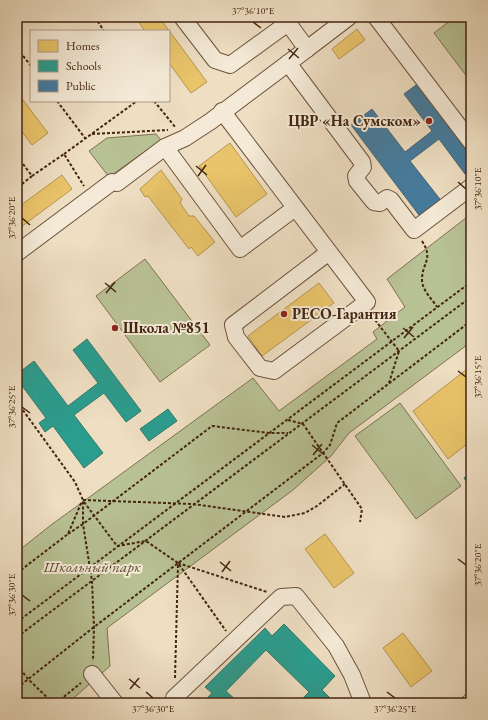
<svg xmlns="http://www.w3.org/2000/svg" width="488" height="720" font-family="'EB Garamond',serif">
<rect width="100%" height="100%" fill="#eedec2"/>
<filter id="stains"><feTurbulence type="fractalNoise" baseFrequency=".005" numOctaves="4"/><feColorMatrix values="0 0 0 0 .2 0 0 0 0 .09 0 0 0 0 .02 0 0 0 .5 -.17"/></filter>
<radialGradient id="worn" r=".72"><stop offset=".6" stop-color="#630" stop-opacity="0"/><stop offset="1" stop-color="#630" stop-opacity=".3"/></radialGradient>
<g fill="#b8c194" stroke="#7e7252">
<polygon points="455,17 471,17 471,82 434,33"/>
<polygon points="156,134 161,140 109,177 89,151 107,138"/>
<polygon points="471,214 471,342 349,433 331,456 293,490 107,628 110,666 68,703 17,703 17,552 51,525 253,378 279,411 377,339 373,332 405,307 387,279"/>
<polygon points="145,259 210,345 160,382 96,296"/>
<polygon points="400,403 461,486 416,519 355,436"/>
</g>
<g fill="#e9c46a" stroke="#b7944f">
<polygon points="135,17 159,17 207,82 191,93 169,63 169,31 145,31"/>
<polygon points="357,29 365,40 339,59 332,49"/>
<polygon points="17,92 48,133 32,145 17,125"/>
<polygon points="230,143 267,194 236,217 199,166"/>
<polygon points="161,170 182,199 180,203 189,216 194,216 215,242 198,256 191,247 189,249 148,196 145,197 140,189"/>
<polygon points="62,175 72,189 17,230 17,208"/>
<polygon points="319,283 334,303 262,356 248,336"/>
<polygon points="471,366 471,441 448,459 413,411"/>
<polygon points="325,534 354,573 334,588 305,549"/>
<polygon points="403,633 432,671 411,687 383,648"/>
</g>
<g fill="#2a9d8f" stroke="#327969">
<polygon points="87,339 141,411 126,422 104,393 74,415 103,453 84,468 53,426 45,432 39,423 46,418 17,379 17,374 34,361 68,406 98,383 73,350"/>
<polygon points="168,409 177,421 149,441 140,429"/>
<polygon points="471,473 471,488 464,478"/>
<polygon points="284,624 335,676 322,690 335,703 298,703 309,692 266,650 226,691 239,703 202,703 212,693 205,687 265,628 272,636"/>
</g>
<polygon fill="#457b9d" stroke="#446173" points="420,82 471,149 471,169 465,174 439,139 410,161 443,203 422,219 351,125 372,109 405,152 432,131 404,94"/>
<g fill="none" stroke-linecap="round" stroke-linejoin="round">
<g stroke="#6e523c" stroke-width="18">
<g id="minor">
<polyline points="182,17 215,60 230,65 288,23 307,49 349,17"/>
<polyline points="376,17 471,142"/>
<polyline points="288,63 362,162 363,167 356,176 357,181 374,202 380,203 387,198 391,200 414,230 471,187"/>
<polyline points="222,111 367,302 274,371 260,368 236,337 233,325 329,252"/>
<polyline points="165,147 240,249 295,208"/>
<polyline points="17,253 112,182 117,183 165,147 185,138 211,121 307,49"/>
<polyline points="92,674 115,703"/>
<polyline points="178,703 174,698 281,597 296,596 336,646 352,675 363,703"/>
<polyline points="469,703 471,701"/>
</g>
</g>
<g stroke="#432410" stroke-width="2" stroke-dasharray="3 2" stroke-linecap="butt">
<polyline points="95,17 104,31"/>
<polyline points="17,48 31,66"/>
<polyline points="57,101 85,138"/>
<polyline points="154,101 176,128"/>
<polyline points="92,134 168,130"/>
<polyline points="64,154 137,101"/>
<polyline points="17,156 32,176 17,188"/>
<polyline points="32,176 64,154 84,186"/>
<path d="M422,241C434,260 422,262 422,280C422,290 432,299 437,307"/>
<polyline points="372,316 399,351 389,383"/>
<polyline points="17,402 75,482 83,500 83,524 92,581 94,627 93,661"/>
<polyline points="288,420 303,424 362,509 360,522"/>
<polyline points="83,500 193,504 285,517 305,513 317,506 345,484"/>
<polyline points="84,502 117,546 146,541 178,563 226,631"/>
<polyline points="68,534 83,524 212,426 269,433 288,433"/>
<polyline points="17,573 68,534 82,501"/>
<polyline points="17,622 471,282"/>
<polyline points="17,637 471,297"/>
<polyline points="17,665 28,679 53,703"/>
<polyline points="175,678 178,563 267,592"/>
<polyline points="17,688 94,627 323,453 330,445 337,423 471,321"/>
<polyline points="56,703 81,683"/>
</g>
<use href="#minor" stroke="#f4ead7" stroke-width="16"/>
</g>
<path fill="none" stroke="#432410" stroke-width="1.5" d="M253,22L261,28M288,49L299,58M289,59L298,48M196,166L207,175M198,176L206,165M458,182L466,189M22,218L30,225M105,283L116,292M106,293L115,282M403,328L414,337M404,338L413,327M458,371L466,377M22,407L30,413M312,445L323,454M313,455L322,444M458,559L466,565M220,562L231,571M222,572L230,561M22,595L30,601M129,679L140,688M130,689L139,678M146,692L153,698M387,692L395,698"/>
<g fill="#8f2418" stroke="#f4ead7" stroke-width="1.5">
<circle cx="429" cy="121" r="4"/>
<circle cx="284" cy="314" r="4"/>
<circle cx="115" cy="328" r="4"/>
</g>
<g text-anchor="middle" stroke-width="4" stroke-linejoin="round" paint-order="stroke">
<g font-size="15" font-weight="bold" fill="#432410" stroke="#f4ead7" text-anchor="start">
<text x="421" y="126" text-anchor="end">ЦВР «На Сумском»</text>
<text x="292" y="319">РЕСО-Гарантия</text>
<text x="123" y="333">Школа №851</text>
</g>
<g font-size="15" font-style="italic" fill="#604b31" stroke="#f4ead7">
<text x="92" y="572">Школьный парк</text>
</g>
</g>
<rect width="488" height="720" fill="none" stroke="#eedec2" stroke-width="44"/>
<rect x="30" y="30" width="140" height="72" fill="#f4ead7" stroke="#ad9b87"/>
<rect x="38" y="40" width="20" height="12" fill="#e9c46a" stroke="#ad9b87"/>
<text x="66" y="50" font-size="12" fill="#432410">Homes</text>
<rect x="38" y="60" width="20" height="12" fill="#2a9d8f" stroke="#ad9b87"/>
<text x="66" y="70" font-size="12" fill="#432410">Schools</text>
<rect x="38" y="80" width="20" height="12" fill="#457b9d" stroke="#ad9b87"/>
<text x="66" y="90" font-size="12" fill="#432410">Public</text>
<rect x="22" y="22" width="444" height="676" fill="none" stroke="#432410" stroke-width="1.5"/>
<g font-size="10" text-anchor="middle" fill="#432410">
<text x="253" y="14">37°36'10"E</text>
<text transform="translate(477 189) rotate(-90)" y="4">37°36'10"E</text>
<text transform="translate(11 218) rotate(-90)" y="4">37°36'20"E</text>
<text transform="translate(477 377) rotate(-90)" y="4">37°36'15"E</text>
<text transform="translate(11 407) rotate(-90)" y="4">37°36'25"E</text>
<text transform="translate(477 565) rotate(-90)" y="4">37°36'20"E</text>
<text transform="translate(11 595) rotate(-90)" y="4">37°36'30"E</text>
<text x="153" y="712">37°36'30"E</text>
<text x="395" y="712">37°36'25"E</text>
</g>
<rect width="100%" height="100%" filter="url(#stains)"/>
<rect width="100%" height="100%" fill="url(#worn)"/>
</svg>
